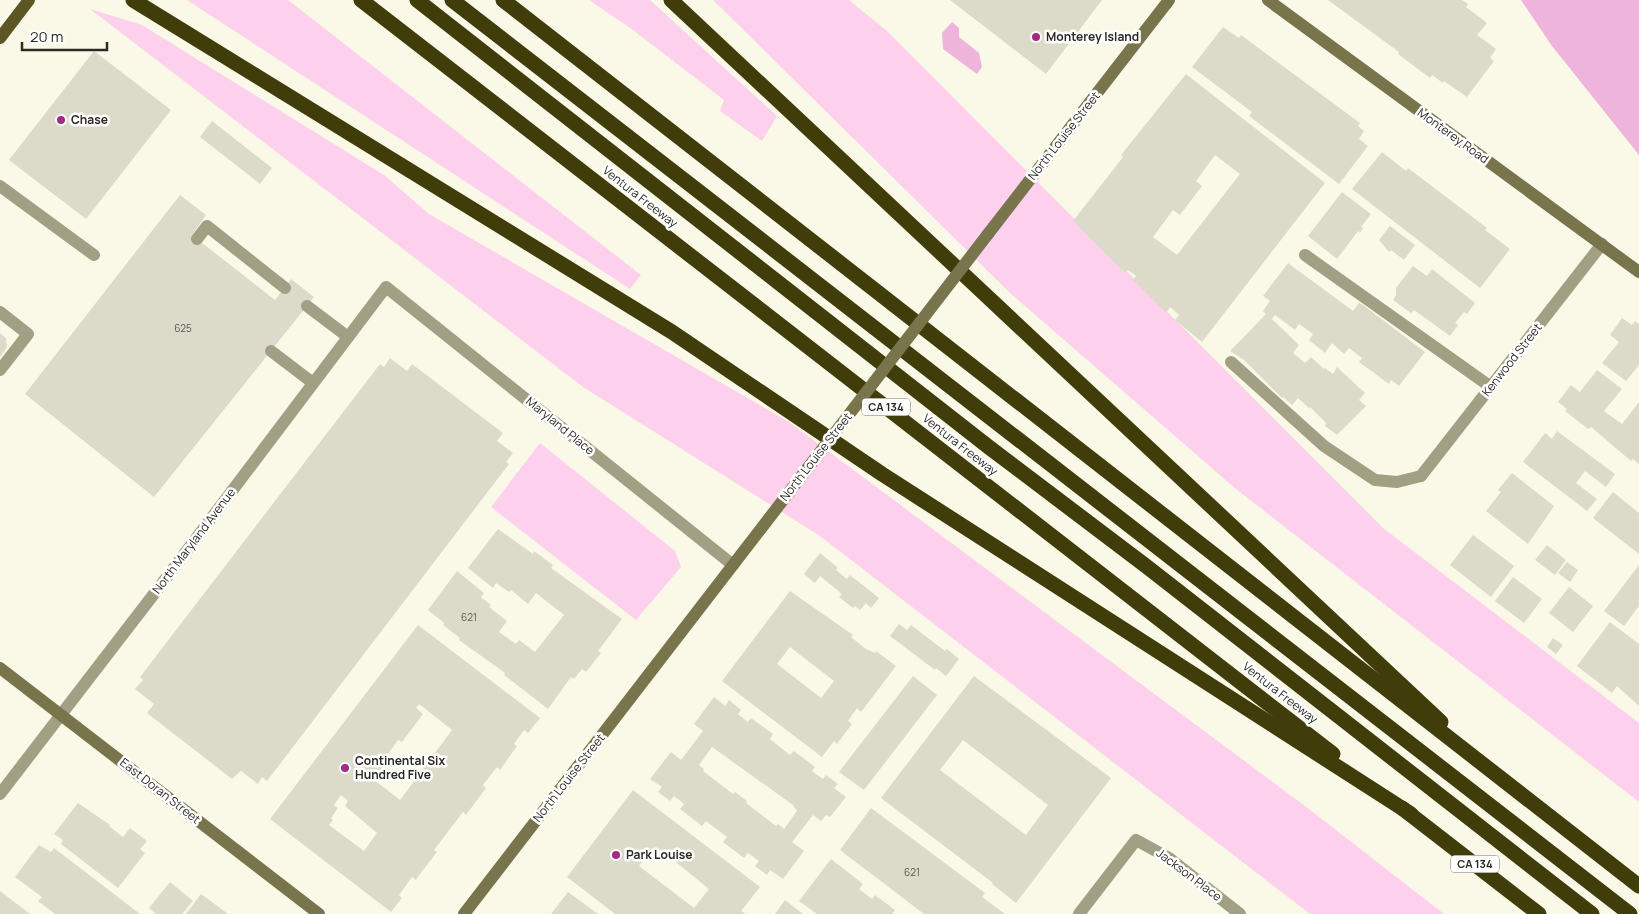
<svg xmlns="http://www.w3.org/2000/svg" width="1639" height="914" font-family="Manrope,sans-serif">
<rect width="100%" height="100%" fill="#faf9e7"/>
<g fill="#fdd0ee">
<polygon points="187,0 288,0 641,275 630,289"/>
<polygon points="589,0 650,0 777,116 762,141 720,111 724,100 633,30"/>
<polygon points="713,0 849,0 887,31 1383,528 1639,723 1639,802 1236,489 1010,293"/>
<polygon points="90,9 142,25 384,175 429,214 789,422 1309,809 1444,914 1310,914 820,536 583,387"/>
<polygon points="540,443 675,551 681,567 636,620 491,507"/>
</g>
<g fill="#eeb4dc">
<polygon points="1521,0 1639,0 1639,155 1552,46"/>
<polygon points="952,22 959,28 959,37 979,53 982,67 977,74 943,49 942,33"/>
</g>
<g fill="#dcdbca" fill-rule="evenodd">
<polygon points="950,0 1102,0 1046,74"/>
<polygon points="1328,0 1462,0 1468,4 1466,7 1487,23 1477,35 1496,49 1490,58 1494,61 1467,97 1444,81 1443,83 1432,75 1430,78 1398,54 1399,52"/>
<polygon points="1223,27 1239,38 1241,35 1360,123 1358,126 1364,131 1359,139 1368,146 1339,184 1249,116 1252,112 1192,67"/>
<polygon points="94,51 171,110 86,219 9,160"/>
<path d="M1186,74L1325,183L1202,342L1175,320L1179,315L1170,307L1166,313L1133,280L1136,276L1128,270L1125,273L1073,221L1123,157L1121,155ZM1215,155L1240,174L1177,255L1153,237L1173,210L1180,215L1202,186L1196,181Z"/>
<polygon points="212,121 272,168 260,184 200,137"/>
<polygon points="1382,152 1406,171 1408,168 1487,228 1485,230 1510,249 1480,288 1352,189"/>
<polygon points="1342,192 1371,214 1361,227 1363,228 1360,233 1358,231 1337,259 1308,236"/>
<polygon points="180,195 206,215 192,235 275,300 291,279 314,297 154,497 25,394"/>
<polygon points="1390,226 1415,245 1404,260 1391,250 1389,252 1379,240"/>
<polygon points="1288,263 1353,311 1359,303 1363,305 1425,352 1399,386 1391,380 1389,384 1359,362 1362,358 1349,348 1344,354 1332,343 1325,353 1309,340 1313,334 1299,324 1295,330 1275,315 1272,319 1299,345 1293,353 1305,363 1311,357 1324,369 1325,368 1333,374 1337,367 1365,393 1359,400 1366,406 1337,435 1325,426 1326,423 1310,407 1309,408 1298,398 1292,405 1283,397 1282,398 1244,360 1230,351 1266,314 1263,311 1270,301 1263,296"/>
<polygon points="1413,266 1427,276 1432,269 1475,303 1467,314 1464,312 1455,323 1458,325 1450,336 1414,310 1411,313 1393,300 1396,295 1396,288"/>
<polygon points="1622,318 1632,325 1635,321 1639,324 1639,365 1626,381 1602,363 1619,342 1610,335"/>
<polygon points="0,333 6,338 7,347 0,357"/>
<polygon points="390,358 407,371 412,364 503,433 497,441 513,453 506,462 509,464 267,781 262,777 258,784 241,771 232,779 147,713 154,704 135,689 143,680 140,677 380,364 384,367"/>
<polygon points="1597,370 1622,389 1604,411 1622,424 1639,402 1639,464 1633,459 1631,461 1591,427 1588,429 1565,411 1567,409 1558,402 1571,385 1580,392"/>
<polygon points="1557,431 1615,474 1606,487 1585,471 1576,483 1597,499 1587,511 1523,462 1545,433 1552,439"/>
<polygon points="1512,473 1554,506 1528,544 1486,511 1501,492 1498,490"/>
<polygon points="1613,492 1639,513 1639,554 1593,518"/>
<polygon points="498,529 533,554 534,551 553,565 551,568 622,619 598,651 601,653 586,672 582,669 574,679 571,677 548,709 504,675 505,673 459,640 460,638 443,625 444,623 428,610 457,571 484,593 481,597 491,605 489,607 507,621 499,632 516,644 519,640 535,652 564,615 536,593 528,604 511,590 509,592 496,583 493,588 468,568"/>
<polygon points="1473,535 1514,566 1491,597 1450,565"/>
<polygon points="1547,545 1566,560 1555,575 1535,560"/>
<polygon points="820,553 838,568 836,570 847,579 850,575 879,598 871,608 866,603 860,610 855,606 853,608 839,597 842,594 820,576 815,583 804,574"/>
<polygon points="1567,562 1578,570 1570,582 1558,573"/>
<polygon points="1639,565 1639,606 1624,626 1604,611"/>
<polygon points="1513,577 1542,599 1524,623 1495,601"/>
<polygon points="1569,587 1593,606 1573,632 1549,613"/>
<path d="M790,591L853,635L851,637L866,649L875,653L876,651L896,666L861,712L857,708L848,721L852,724L837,744L834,741L822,757L722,681ZM790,647L834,681L821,698L777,664Z"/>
<polygon points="1610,622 1639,644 1639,706 1617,686 1612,693 1577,666"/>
<polygon points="899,624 907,630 911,625 945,651 947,649 959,659 946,676 936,668 935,670 890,636"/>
<path d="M418,625L540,718L528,733L524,730L514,744L517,746L500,770L497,767L483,785L486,788L466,815L463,812L434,850L437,852L417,878L416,880L412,877L399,895L402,898L391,912L270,819ZM419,704L452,730L400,800L373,779L391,756L388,754L398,740L402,742L423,714L416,708ZM341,795L348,801L345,806L377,833L364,851L329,825L333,820L331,818L338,808L334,805Z"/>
<polygon points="1553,638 1563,645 1556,654 1547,647"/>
<polygon points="913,676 937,695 864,790 839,772"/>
<path d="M974,676L1111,778L1016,903L992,884L993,883L881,798ZM963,740L1048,805L1026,835L940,770Z"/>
<path d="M714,697L725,706L729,700L741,710L738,714L748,722L751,718L773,734L770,739L790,755L794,751L815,767L812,771L823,779L826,775L838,784L834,788L846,797L830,817L826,815L821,821L813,815L792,842L804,851L783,879L770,870L767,875L755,866L759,861L748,853L744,858L723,842L727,837L706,821L702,826L680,809L684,804L674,796L670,801L658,792L662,787L650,779L671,752L681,760L703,731L694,724ZM712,747L793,805L797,811L784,829L778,824L776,826L746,803L747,801L735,792L733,794L703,771L704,769L699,765Z"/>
<path d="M633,790L760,887L741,911L746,914H615L567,877ZM653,848L658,852L660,849L709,889L694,908L639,866Z"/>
<polygon points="78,803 110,825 109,826 123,837 130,828 147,841 140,849 145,853 118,888 61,844 63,840 54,834"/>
<polygon points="871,808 985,893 982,897 1005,914 924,914 840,850"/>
<polygon points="39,845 51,852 54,848 140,914 55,914 38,901 42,897 15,877"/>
<polygon points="831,859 863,884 859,889 872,899 875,895 895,910 892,914 817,914 799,901"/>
<polygon points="170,882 193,901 182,914 156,914 149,908"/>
<polygon points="0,891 30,914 0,914"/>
<polygon points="568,892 598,914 551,914"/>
<polygon points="201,894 216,905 228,914 186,914"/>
<polygon points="785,900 803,914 775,914"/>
</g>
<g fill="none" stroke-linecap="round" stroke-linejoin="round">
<g stroke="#a19f84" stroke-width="12">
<polyline points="0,186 94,255"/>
<polyline points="197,239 207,226 285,288"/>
<polyline points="1305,255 1491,387"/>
<polyline points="307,306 348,337"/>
<polyline points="0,312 28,334 0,370"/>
<polyline points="271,351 313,383"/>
<polyline points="1231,362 1324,446 1375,480 1397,482 1421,476"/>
</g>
<g stroke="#a19f84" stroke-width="12">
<polyline points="1421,476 1602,244"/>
<polyline points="0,794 167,577 386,287 733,565"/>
<polyline points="1079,914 1136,840 1169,858 1240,914"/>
</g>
<g stroke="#78744c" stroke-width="12">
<polyline points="1268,0 1639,272"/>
<polyline points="988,234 1169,0"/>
<polyline points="0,668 319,914"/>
<polyline points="464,914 807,469"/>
</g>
<polyline stroke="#5b5623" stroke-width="12" points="0,38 29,0"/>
<g stroke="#413d0a" stroke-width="15">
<polyline points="133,0 672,332 882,474 1411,814"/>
<polyline points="361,0 1333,754"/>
<polyline points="417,0 990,448 1146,566 1592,914"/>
<polyline points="452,0 1630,914"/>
<polyline points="503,0 1639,886"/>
<polyline points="671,0 1441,722"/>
<polyline points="1402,808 1539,914"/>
</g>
<polyline stroke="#78744c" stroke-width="12" points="807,469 988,234"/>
</g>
<g fill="#a02b85" stroke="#fff" stroke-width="2">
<circle cx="1036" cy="37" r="5"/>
<circle cx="61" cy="120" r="5"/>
<circle cx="345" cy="768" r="5"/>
<circle cx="616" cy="855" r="5"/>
</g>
<g text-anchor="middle" stroke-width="5" stroke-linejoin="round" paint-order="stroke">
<g font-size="10" fill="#56564d">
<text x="183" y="332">625</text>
<text x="469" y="621">621</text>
<text x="912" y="876">621</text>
</g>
<g fill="#fff" stroke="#6a6a65" stroke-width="1">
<rect x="862" y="398.5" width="48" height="17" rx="4"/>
<rect x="1451" y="855.5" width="48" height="17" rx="4"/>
</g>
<g font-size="11" font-weight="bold" fill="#2a2a23">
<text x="886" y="411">CA 134</text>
<text x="1475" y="868">CA 134</text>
</g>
<g font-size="12" font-weight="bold" fill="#2a2a23" stroke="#fff" text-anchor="start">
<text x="1046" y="41">Monterey Island</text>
<text x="71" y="124">Chase</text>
<text x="355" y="765">Continental Six<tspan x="355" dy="14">Hundred Five</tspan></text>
<text x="626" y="859">Park Louise</text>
</g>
<g font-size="12" fill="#2a2a23" stroke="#fff">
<text transform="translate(1064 136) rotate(-52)" y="4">North Louise Street</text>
<text transform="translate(1453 136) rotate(36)" y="4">Monterey Road</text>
<text transform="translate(640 197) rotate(38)" y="4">Ventura Freeway</text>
<text transform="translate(1512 360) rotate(-52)" y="4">Kenwood Street</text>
<text transform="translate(560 426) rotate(39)" y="4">Maryland Place</text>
<text transform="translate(960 445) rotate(38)" y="4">Ventura Freeway</text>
<text transform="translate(816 457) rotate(-52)" y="4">North Louise Street</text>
<text transform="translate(194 541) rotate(-53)" y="4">North Maryland Avenue</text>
<text transform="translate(1280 693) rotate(38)" y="4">Ventura Freeway</text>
<text transform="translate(569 778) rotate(-52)" y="4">North Louise Street</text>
<text transform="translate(160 791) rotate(38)" y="4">East Doran Street</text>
<text transform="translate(1189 875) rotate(37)" y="4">Jackson Place</text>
</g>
</g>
<path d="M22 42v8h85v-8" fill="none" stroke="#2a2a23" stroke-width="2.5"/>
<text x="30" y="42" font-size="15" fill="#2a2a23" stroke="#ffffff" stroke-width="4" paint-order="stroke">20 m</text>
</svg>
